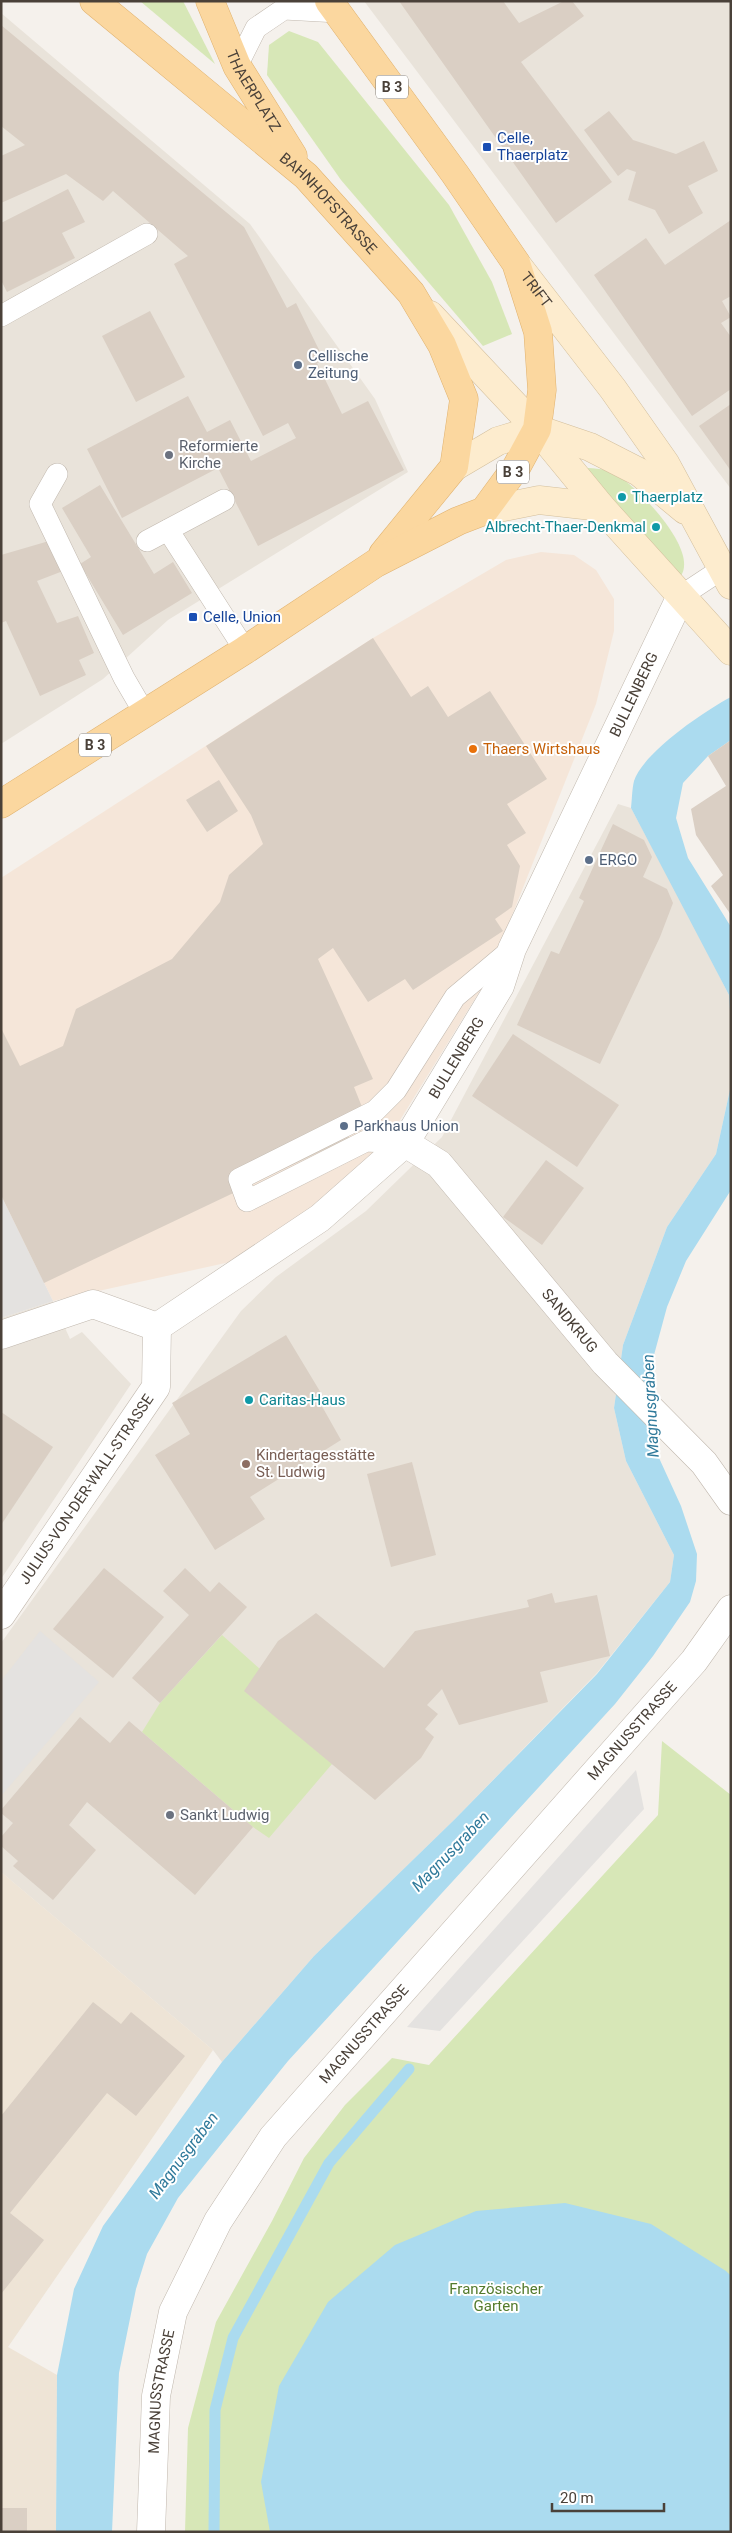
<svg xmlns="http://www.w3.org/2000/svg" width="732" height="2533" font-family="Roboto,sans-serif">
<rect width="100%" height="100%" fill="#f5f1ec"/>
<g fill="#e9e3da">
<polygon points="364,1 731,1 731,489"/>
<polygon points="1,13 250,224 375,399 408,472 168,620 103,679 1,744"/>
<polygon points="618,804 631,808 685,909 729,995 731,1026 731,1085 716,1154 667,1227 623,1345 614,1408 626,1461 674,1555 670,1582 597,1673 455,1819 314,1956 222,2062 213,2050 1,1872 1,1643 241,1311 276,1277 366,1211 442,1137"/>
<polygon points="53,1301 70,1339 82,1332 131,1384 1,1579 1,1318"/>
</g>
<polygon fill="#f5e6d9" points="541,552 574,555 596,570 614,599 614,631 596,704 486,981 371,1167 309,1220 230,1262 53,1301 1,1195 1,878 373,638 506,560"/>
<polygon fill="#eee4d6" points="1,1872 213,2050 8,2347 57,2375 56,2532 1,2532"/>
<g fill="#d7e7b7">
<polygon points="140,1 183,1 215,64"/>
<polygon points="289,31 318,42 449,205 492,282 512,334 483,346 341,180 267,75 269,45"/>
<path d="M580,468C591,468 603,468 614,473C636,485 701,551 680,577Z"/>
<polygon points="222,1635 260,1669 332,1764 269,1838 253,1827 142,1732 160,1703"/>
<polygon points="662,1741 731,1795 731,2532 185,2532 188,2428 216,2322 272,2221 304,2158 345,2105 392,2058 429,2065 658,1815"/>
</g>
<g fill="#e4e2e0">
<polygon points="1,1195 53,1301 1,1318"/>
<polygon points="40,1631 99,1682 1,1796 1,1681"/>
<polygon points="636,1770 644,1809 440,2031 407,2027"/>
</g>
<g fill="#abdbef">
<path d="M731,697V740L708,756L683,783L676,818L688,858L731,927V1026L729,995L631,808C632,800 632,789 634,781C643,753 704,711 731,697Z"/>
<polygon points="731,1085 731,1190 686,1261 667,1307 654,1355 651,1381 654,1447 681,1506 697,1554 696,1581 690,1602 653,1656 615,1704 288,2061 178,2198 147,2254 136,2289 119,2373 112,2532 56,2532 57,2375 74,2289 103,2226 222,2062 314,1956 455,1819 597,1674 670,1582 674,1555 626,1461 614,1408 623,1345 667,1227 716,1154"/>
<polygon points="565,2203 651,2224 726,2271 731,2276 731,2532 270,2532 261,2482 279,2386 328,2302 395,2245 476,2211"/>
</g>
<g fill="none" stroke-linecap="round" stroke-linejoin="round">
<polyline stroke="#abdbef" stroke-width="11" points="214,2532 215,2410 233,2338 329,2163 409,2069"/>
</g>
<g fill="#dacfc4">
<polygon points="399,1 503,1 519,23 564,1 572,1 584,16 521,62 612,182 556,223"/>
<polygon points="1,25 244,227 287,308 296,303 324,360 317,363 342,414 368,401 404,470 258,546 218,468 122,518 87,449 188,396 207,432 230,420 251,461 296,438 288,423 263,436 174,264 188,256 113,191 103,201 66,174 1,203 1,156 25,145 1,126"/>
<polygon points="609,111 633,140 676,154 704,141 718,171 688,186 703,213 669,234 655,210 628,200 636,172 627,169 618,176 584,130"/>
<polygon points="68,189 85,222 62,233 75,258 7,292 1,280 1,223"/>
<polygon points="731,220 731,296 722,301 731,317 721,323 731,337 731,389 692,416 594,275 646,238 665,265"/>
<polygon points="150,311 185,377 136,402 102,336"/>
<polygon points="731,404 731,471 699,426"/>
<polygon points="100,485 154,574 173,562 192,593 123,635 80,564 91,557 62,508"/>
<polygon points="49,541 63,571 37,581 57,623 78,616 94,653 79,660 86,675 40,696 6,621 1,623 1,555"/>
<polygon points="373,638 411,697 428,686 448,717 490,691 547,779 507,804 526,833 507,845 520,866 512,907 495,919 503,931 413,990 405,979 368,1002 333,948 318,959 373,1079 354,1087 362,1107 341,1118 349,1138 44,1283 1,1195 1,1028 20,1066 63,1046 76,1009 172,959 220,902 229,875 263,844 251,815 206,746"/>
<polygon points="731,740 731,915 711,886 723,875 696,835 691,809 726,786 708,756"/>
<polygon points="219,780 238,811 207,832 186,800"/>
<polygon points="613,824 644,840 652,857 643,877 667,889 673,903 660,937 600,1064 517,1025 551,951 559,954 584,901 579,898"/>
<polygon points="513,1034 619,1105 577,1167 472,1096"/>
<polygon points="546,1160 584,1188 542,1245 503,1217"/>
<polygon points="286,1335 324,1398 319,1401 341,1440 250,1497 265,1519 215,1550 155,1455 190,1434 172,1403"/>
<polygon points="1,1412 53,1447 1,1525"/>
<polygon points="412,1462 436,1555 391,1567 367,1474"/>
<polygon points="104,1568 164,1617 113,1678 53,1629"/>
<polygon points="185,1568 210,1592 219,1582 247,1607 160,1703 132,1678 189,1615 163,1591"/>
<polygon points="552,1593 555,1603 597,1595 610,1656 540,1672 548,1702 459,1725 442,1689 427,1705 438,1714 425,1729 434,1737 421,1758 375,1800 244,1691 278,1641 316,1613 384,1668 415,1631 529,1607 527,1600"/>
<polygon points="80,1717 110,1743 129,1721 253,1827 195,1895 87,1802 69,1825 96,1850 53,1900 13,1866 18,1861 1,1846 1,1837 13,1823 1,1813 1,1810"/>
<polygon points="93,2002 121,2024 131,2012 185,2056 136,2116 107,2093 10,2213 44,2240 1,2294 1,2116"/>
<rect x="1" y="2508" width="26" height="24"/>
</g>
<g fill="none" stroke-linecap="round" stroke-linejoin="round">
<g stroke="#c1b8ae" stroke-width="22">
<g id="lane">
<polyline points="237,66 256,28 284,9 338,12"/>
<polyline points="1,316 147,234"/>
<polyline points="57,474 40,504 124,678 145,714"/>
<polyline points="168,530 245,650"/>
<polyline points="147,541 224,500"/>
<polyline points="681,596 722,569"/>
<polyline points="405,1143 366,1141 247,1201 239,1179 375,1111 396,1090 455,997 512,949"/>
</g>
</g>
<g stroke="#c1b8ae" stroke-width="29">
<g id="street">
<path id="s1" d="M405,1143L439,1164L605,1363L704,1463L731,1501"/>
<path id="s2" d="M157,1327L320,1218L405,1143L500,986L512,949L681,596"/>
<polyline points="1,1335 93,1304 157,1327"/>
<path id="s3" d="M1,1615L156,1387L157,1327"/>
<path id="s4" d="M151,2532L156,2396L173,2312L218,2221L273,2137L694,1661L731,1609"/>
</g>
</g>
<g stroke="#d3bf9d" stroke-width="29">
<g id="secondary">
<path id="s5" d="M518,266L613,389L665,463L731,585"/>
<polyline points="430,315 537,429 601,507 731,651"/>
<polyline points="454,467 498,441 537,429 590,447 639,472 685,510"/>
<polyline points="484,511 539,500 601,507"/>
</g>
</g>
<g stroke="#e0b26f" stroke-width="29">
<g id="primary">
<path id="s6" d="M94,1L306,176L411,293L442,345L464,399L454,467L383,554"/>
<path id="s7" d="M210,1L237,66L293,156"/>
<polyline points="1,804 245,650 376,563 458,521 484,511 517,466 537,429 542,390 538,332 516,263 455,174 329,1"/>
</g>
</g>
<use href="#lane" stroke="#fff" stroke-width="21"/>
<use href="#street" stroke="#fff" stroke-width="28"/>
<use href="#secondary" stroke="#fdecce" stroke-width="28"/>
<use href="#primary" stroke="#fbd79f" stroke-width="28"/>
</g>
<g fill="#1a4fb4" stroke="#fff" stroke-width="2">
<rect x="482" y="142" width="10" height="10" rx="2.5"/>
<rect x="188" y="612" width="10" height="10" rx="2.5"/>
</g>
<g fill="#5c6f8a" stroke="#fff" stroke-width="2">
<circle cx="298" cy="365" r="5"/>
<circle cx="589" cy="860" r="5"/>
<circle cx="344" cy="1126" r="5"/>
</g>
<g fill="#6b7280" stroke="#fff" stroke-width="2">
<circle cx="169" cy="455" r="5"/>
<circle cx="170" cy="1815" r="5"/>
</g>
<g fill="#0f9aa8" stroke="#fff" stroke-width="2">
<circle cx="622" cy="497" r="5"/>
<circle cx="656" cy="527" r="5"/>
<circle cx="249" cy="1400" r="5"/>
</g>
<circle fill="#e8710a" stroke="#fff" stroke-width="2" cx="473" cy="749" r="5"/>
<circle fill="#8d6e63" stroke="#fff" stroke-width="2" cx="246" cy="1464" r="5"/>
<g text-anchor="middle" stroke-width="4" stroke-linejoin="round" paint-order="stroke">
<g fill="#fff" stroke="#807a74" stroke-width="1">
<rect x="376" y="75.5" width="32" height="23" rx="4"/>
<rect x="497" y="460.5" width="32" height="23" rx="4"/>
<rect x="79" y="733.5" width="32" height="23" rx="4"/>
</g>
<g font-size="14" font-weight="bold" fill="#4a4139">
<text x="392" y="92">B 3</text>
<text x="513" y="477">B 3</text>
<text x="95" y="750">B 3</text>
</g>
<g font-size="15" fill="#4a4139" stroke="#fff">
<text dy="5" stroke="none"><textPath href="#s7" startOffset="100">THAERPLATZ</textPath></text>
<text dy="5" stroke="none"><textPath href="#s6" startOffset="310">BAHNHOFSTRASSE</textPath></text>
<text dy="5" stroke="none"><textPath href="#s5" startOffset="30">TRIFT</textPath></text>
<text dy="5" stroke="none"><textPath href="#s2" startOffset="814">BULLENBERG</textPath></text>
<text dy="5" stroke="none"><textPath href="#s2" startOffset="409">BULLENBERG</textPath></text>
<text dy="5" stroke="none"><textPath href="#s1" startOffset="244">SANDKRUG</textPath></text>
<text dy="5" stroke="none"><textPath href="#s3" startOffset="152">JULIUS-VON-DER-WALL-STRASSE</textPath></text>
<text dy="5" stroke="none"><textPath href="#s4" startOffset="966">MAGNUSSTRASSE</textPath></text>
<text dy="5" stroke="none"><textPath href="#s4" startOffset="561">MAGNUSSTRASSE</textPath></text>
<text dy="5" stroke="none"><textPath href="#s4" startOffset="141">MAGNUSSTRASSE</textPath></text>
</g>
<g font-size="15" fill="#164399" stroke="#fff" text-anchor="start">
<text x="497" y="143">Celle,<tspan x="497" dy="17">Thaerplatz</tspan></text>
<text x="203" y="622">Celle, Union</text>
</g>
<g font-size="15" fill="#4e5e75" stroke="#fff" text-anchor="start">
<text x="308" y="361">Cellische<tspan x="308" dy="17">Zeitung</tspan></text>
<text x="599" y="865">ERGO</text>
<text x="354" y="1131">Parkhaus Union</text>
</g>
<g font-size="15" fill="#5b616d" stroke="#fff" text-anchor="start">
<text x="179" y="451">Reformierte<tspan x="179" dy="17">Kirche</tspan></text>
<text x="180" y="1820">Sankt Ludwig</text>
</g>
<g font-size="15" fill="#0d838f" stroke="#fff" text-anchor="start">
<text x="632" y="502">Thaerplatz</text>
<text x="646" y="532" text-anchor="end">Albrecht-Thaer-Denkmal</text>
<text x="259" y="1405">Caritas-Haus</text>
</g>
<g font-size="15" fill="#c56008" stroke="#fff" text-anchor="start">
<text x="483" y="754">Thaers Wirtshaus</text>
</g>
<g font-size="15" fill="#785e54" stroke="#fff" text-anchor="start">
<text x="256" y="1460">Kindertagesstätte<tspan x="256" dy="17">St. Ludwig</tspan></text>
</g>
<g font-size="15" fill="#537b2d" stroke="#fff">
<text x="496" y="2294">Französischer<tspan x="496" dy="17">Garten</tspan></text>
</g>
<g font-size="16" font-style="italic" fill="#307a9b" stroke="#fff">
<text transform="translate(650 1406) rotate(-93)" y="6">Magnusgraben</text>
<text transform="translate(450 1851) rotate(-46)" y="6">Magnusgraben</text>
<text transform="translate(183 2155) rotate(-53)" y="6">Magnusgraben</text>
</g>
</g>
<rect width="732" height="2533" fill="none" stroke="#4a4139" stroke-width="5"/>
<path d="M552 2503v8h112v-8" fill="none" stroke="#4a4139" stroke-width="2.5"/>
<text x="560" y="2503" font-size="15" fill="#4a4139" stroke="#ffffff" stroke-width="4" paint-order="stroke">20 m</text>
</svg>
